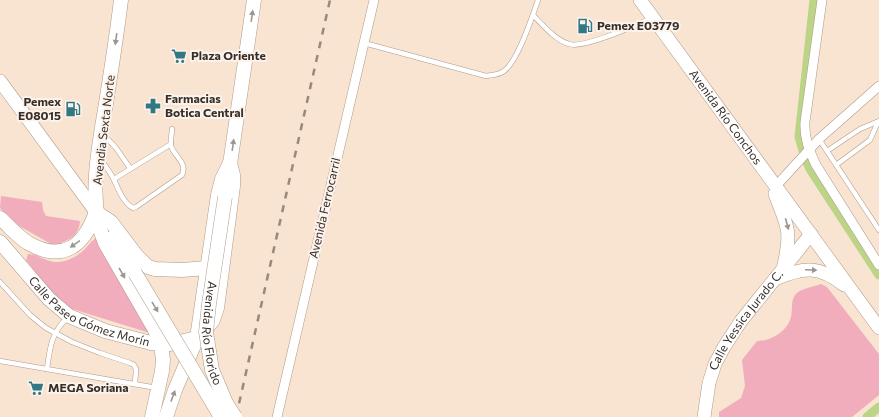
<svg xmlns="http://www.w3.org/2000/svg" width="879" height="417" font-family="Commissioner,sans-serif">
<rect width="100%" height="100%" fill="#f9e3d1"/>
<g fill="#f1adbc">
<path d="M1,196L42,202L43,210L46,216L80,221C79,236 67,242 53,245L12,222L0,208Z"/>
<path d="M96,238L153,334L66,307L57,300L26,260L28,254C38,254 45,261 54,262C66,263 78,256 85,249C89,245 91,241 96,238Z"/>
<path d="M821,284L827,287L879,354V395L852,417H719V412L741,398L745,386L742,360L757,341C771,341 787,332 791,317C793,310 790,298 797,293C803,288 814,287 821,284Z"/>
</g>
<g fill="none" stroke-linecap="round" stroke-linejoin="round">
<g stroke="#bcd485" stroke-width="9">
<polyline points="814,0 799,137 806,160 810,169 879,275"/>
<polyline points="867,417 879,407"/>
</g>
<g stroke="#af9b8a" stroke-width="5.5">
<g id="service">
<path d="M533,15C543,25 555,40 569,44C584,49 636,25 652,18"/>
<path d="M364,43L486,76C493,75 499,75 504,71C518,61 532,17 538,0"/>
<polyline points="104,135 116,148 130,168"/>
<polyline points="819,139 879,230"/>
<polyline points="827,151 860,129 879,121"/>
<path d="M101,159C105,166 110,172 113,178C118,188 123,203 133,208L136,207L182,175C188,163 174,156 171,146C170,140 172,134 172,129"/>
<polyline points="836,165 870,140 878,122"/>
<polyline points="114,179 171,144"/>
<polyline points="0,282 30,315 46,328 72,342 100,353 130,363 134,365 136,369 135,384"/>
<polyline points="0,361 157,388"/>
<path d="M47,369C50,347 51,333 68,317"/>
</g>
</g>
<g stroke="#af9b8a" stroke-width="10">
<g id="minor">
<path d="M822,0L805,122C804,138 809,150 816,165L879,265"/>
<polyline points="776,186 819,139 879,86"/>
<polyline points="277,417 374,0"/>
</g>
</g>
<g stroke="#af9b8a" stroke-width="14">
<g id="secondary">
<path id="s1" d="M640,0L879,328"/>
<polyline points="0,81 96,212"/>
<path d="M775,194C787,226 792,229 784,265"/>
<path d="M775,279C803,267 819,265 844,285"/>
<path id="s2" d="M704,417L709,383L715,364L724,347L741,321L811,234"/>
</g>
</g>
<g stroke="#af9b8a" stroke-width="15">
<g id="primary">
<path d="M121,0C117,33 112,65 107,97C100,142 86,200 105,243L154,328L161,344L163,360L162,371L152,417"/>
<polyline points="229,171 254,0"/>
<polyline points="96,212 111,222 136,255 148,267 155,269 182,270 207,268"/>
<path d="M0,218C9,226 17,236 28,243C63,263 84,246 96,212"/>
<polyline points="112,238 135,273"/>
<path id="s3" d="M0,242L49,299L69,316L105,331L151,343L170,344L197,338"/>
<polyline points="204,331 213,320 217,308 233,186 233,175 230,163"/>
<polyline points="166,417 175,390 197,338 218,195 222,179 230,163"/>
</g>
</g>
<use href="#service" stroke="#fff" stroke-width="4.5"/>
<use href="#minor" stroke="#fff" stroke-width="9"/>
<use href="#secondary" stroke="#fff" stroke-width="13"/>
<use href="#primary" stroke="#fff" stroke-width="14"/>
<polyline stroke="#99897d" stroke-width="2.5" stroke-dasharray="7 7" stroke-linecap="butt" points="236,417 330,0"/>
<g stroke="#af9b8a" stroke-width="15" stroke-linecap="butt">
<g id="primary-bridge">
<path id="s4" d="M225,197L209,304L206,332L212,370L226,403L235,417"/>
<polyline points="135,273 221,417"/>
</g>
</g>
<use href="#primary-bridge" stroke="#fff" stroke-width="14"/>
</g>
<defs><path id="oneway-solid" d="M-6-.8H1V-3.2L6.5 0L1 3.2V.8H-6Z"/></defs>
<g fill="#9b9693">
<use href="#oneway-solid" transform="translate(252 16) rotate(-82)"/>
<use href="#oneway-solid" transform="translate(116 39) rotate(98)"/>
<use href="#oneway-solid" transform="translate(233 145) rotate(-82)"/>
<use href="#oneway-solid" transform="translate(787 224) rotate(75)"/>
<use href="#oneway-solid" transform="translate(75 244) rotate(145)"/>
<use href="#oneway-solid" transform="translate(811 270) rotate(3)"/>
<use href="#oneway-solid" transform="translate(122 273) rotate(60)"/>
<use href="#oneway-solid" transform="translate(155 307) rotate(59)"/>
<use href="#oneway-solid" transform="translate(173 396) rotate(-70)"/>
</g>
<defs>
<g id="fuel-bare" transform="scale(1.2)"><path d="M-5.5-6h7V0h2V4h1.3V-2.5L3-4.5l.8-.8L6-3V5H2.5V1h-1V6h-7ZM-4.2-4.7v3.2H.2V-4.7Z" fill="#317884" stroke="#fcf3ec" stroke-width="2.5" paint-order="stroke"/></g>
<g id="supermarket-bare" transform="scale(1.2)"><path d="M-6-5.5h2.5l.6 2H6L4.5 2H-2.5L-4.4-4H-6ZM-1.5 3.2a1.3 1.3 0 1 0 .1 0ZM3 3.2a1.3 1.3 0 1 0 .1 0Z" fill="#317884" stroke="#fcf3ec" stroke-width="2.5" paint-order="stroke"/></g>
<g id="pharmacy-bare" transform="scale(1.2)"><path d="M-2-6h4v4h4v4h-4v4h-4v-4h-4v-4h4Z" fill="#317884" stroke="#fcf3ec" stroke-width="2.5" paint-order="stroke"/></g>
</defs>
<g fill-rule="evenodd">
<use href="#fuel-bare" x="585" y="26"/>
<use href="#supermarket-bare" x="179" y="56"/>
<use href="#pharmacy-bare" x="153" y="106"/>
<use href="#fuel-bare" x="73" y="109"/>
<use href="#supermarket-bare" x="36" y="388"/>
</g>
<g text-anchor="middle" stroke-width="4" stroke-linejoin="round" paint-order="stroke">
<g font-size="12" font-weight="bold" fill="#372e27" stroke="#fcf3ec" text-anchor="start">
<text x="597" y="30">Pemex E03779</text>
<text x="191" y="60">Plaza Oriente</text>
<text x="165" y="103">Farmacias<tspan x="165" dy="14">Botica Central</tspan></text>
<text x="61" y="106" text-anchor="end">Pemex<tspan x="61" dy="14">E08015</tspan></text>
<text x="48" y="392">MEGA Soriana</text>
</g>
<g font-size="12" fill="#372e27" stroke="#fcf3ec">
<text dy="4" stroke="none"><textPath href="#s1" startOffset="145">Avenida Río Conchos</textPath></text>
<text transform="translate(104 130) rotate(-83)" y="4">Avendia Sexta Norte</text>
<text transform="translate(325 208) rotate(-77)" y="4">Avenida Ferrocarril</text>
<text dy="4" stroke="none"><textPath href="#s3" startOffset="117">Calle Paseo Gómez Morín</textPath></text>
<text dy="4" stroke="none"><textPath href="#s2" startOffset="108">Calle Yessica Jurado C.</textPath></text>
<text dy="4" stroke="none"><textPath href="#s4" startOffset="138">Avenida Río Florido</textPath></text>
</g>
</g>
</svg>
